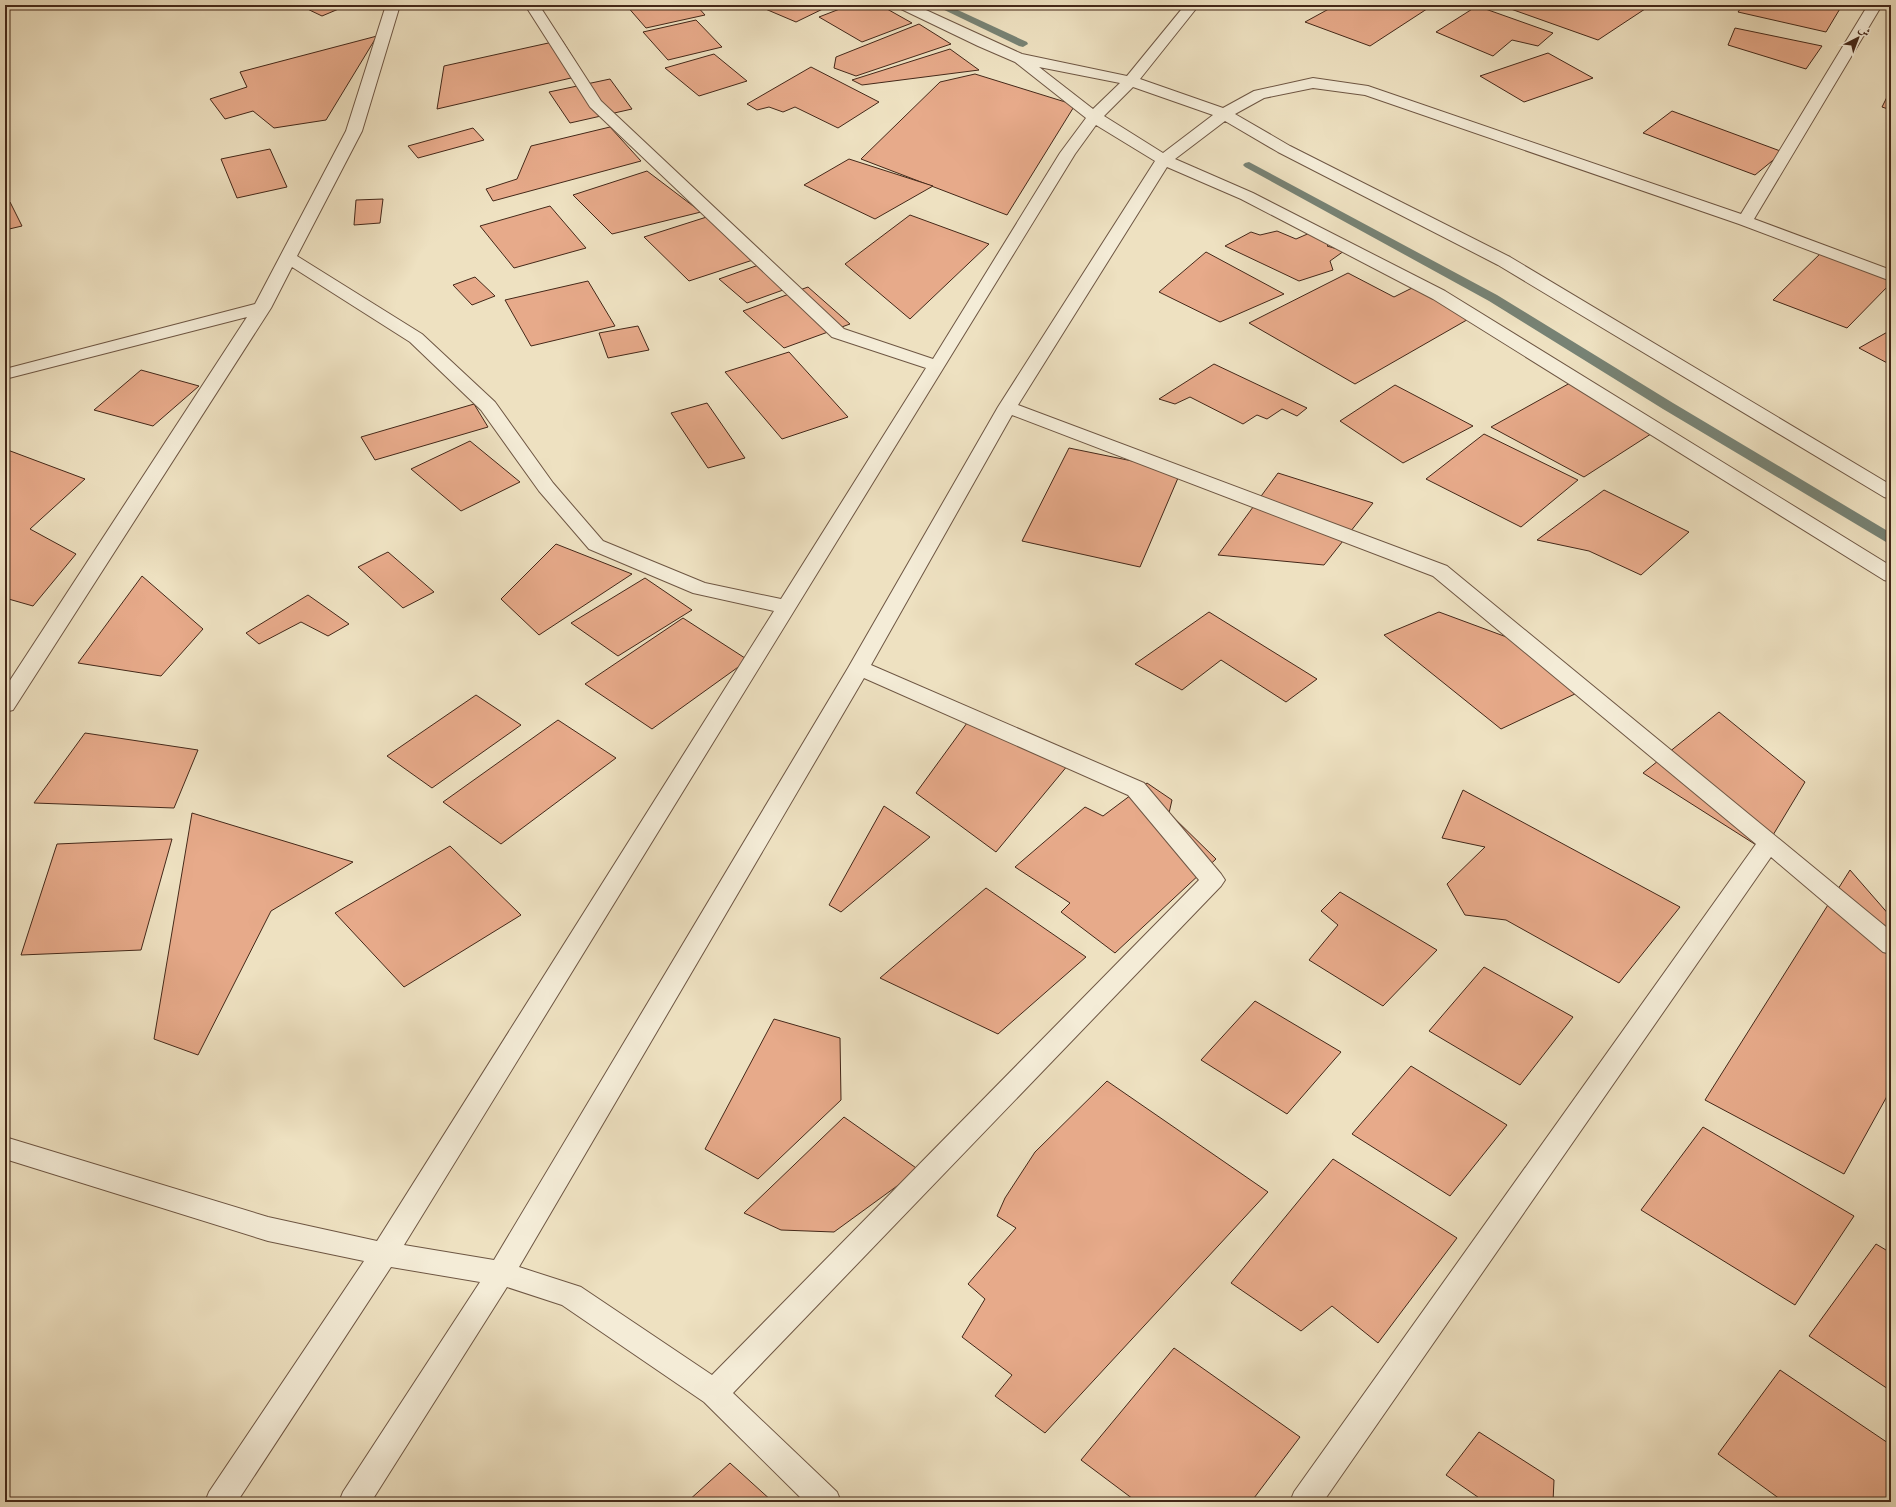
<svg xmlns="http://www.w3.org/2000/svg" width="1896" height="1507" font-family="'Libre Bodoni',Amiri,serif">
<rect width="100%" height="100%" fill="#eee1c1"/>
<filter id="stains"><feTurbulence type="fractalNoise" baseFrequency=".005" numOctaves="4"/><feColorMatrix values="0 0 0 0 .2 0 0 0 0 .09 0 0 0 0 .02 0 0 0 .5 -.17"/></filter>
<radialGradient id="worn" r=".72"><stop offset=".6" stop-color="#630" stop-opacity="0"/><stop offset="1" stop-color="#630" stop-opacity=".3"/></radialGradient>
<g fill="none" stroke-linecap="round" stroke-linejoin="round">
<g fill="#778274" fill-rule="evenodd">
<polygon points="934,5 947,5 1027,42 1028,44 1023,47 1019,46"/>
<polygon points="1249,162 1497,295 1673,403 1891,533 1891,544 1886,542 1663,409 1489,301 1245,167 1243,165 1245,163"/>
</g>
</g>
<g fill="#e7aa8a" stroke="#442819">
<polygon points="299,5 348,5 322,16"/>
<polygon points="626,5 696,5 705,15 646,28"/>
<polygon points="756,5 831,5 796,22"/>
<polygon points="850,5 880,5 912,23 862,42 819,17"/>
<polygon points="1336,5 1433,5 1370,46 1305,22"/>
<polygon points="1513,5 1643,5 1648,7 1598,40 1508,8"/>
<polygon points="1743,5 1831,5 1841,7 1826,32 1738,12"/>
<polygon points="1477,6 1553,33 1538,46 1512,40 1493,56 1436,32"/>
<polygon points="696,20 722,47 668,60 643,32"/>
<polygon points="919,24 951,44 856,76 834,68 836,57"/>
<polygon points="1735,28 1822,46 1806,69 1728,45"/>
<polygon points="377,36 326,120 274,128 253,111 225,119 210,99 247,87 240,72"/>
<polygon points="562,40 584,75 437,109 444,66"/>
<polygon points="950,49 979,70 862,85 852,80"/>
<polygon points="1548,53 1593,78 1524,102 1480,76"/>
<polygon points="714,54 747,81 699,96 665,68"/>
<polygon points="811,67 879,102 838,128 795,107 783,112 769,107 757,110 747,104"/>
<polygon points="975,74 1075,105 1007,215 861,159 940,82"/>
<polygon points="610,79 632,109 570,123 549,92"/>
<polygon points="1891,89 1891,110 1882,107"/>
<polygon points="1672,111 1783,152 1755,175 1643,133"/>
<polygon points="610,127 641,161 493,201 486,189 517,179 531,146"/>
<polygon points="473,128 484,140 418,158 408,146"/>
<polygon points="270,149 287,187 237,198 221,159"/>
<polygon points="849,159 933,186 875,219 804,185"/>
<polygon points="647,171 701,212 612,234 573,195"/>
<polygon points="383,199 380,223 354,225 356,200"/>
<polygon points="10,202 22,226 5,230 5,204"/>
<polygon points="550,206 586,248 514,268 480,226"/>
<polygon points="716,214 762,257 689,281 644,237"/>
<polygon points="910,215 989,244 910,319 845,264"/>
<polygon points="1277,231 1296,239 1312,232 1331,242 1327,246 1344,251 1330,261 1333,270 1299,281 1225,246 1251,232 1260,235"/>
<polygon points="1826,248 1891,272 1891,283 1847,328 1773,300"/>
<polygon points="1206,252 1284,294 1220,322 1159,292"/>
<polygon points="770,261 797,285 747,303 719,279"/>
<polygon points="1348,273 1394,297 1418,285 1472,317 1355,384 1249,323"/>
<polygon points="475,277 495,296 472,305 453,285"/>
<polygon points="588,281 615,326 531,346 505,300"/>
<polygon points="808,287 850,324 784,348 743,311"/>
<polygon points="638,326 649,350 608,358 599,333"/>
<polygon points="1891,330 1891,365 1859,348"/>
<polygon points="789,352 848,417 782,439 725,372"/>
<polygon points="1214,364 1307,408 1297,416 1282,409 1267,419 1257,415 1243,424 1190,397 1175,404 1159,399"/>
<polygon points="141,370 199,386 153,426 94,410"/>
<polygon points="1570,383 1654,432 1584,477 1491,427"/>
<polygon points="1395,385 1473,426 1403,463 1340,421"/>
<polygon points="707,403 745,458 708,468 671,413"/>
<polygon points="474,404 488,427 375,460 361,437"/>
<polygon points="1484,434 1578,480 1521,527 1426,479"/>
<polygon points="470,441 520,482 461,511 411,469"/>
<polygon points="1069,448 1181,471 1140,567 1022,541"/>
<polygon points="5,449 85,479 30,529 76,554 33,606 5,598"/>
<polygon points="1278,473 1373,503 1324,565 1218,555"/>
<polygon points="1604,490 1689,532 1641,575 1589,551 1537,540"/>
<polygon points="556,544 632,574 539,635 501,599"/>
<polygon points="388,552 434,592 403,608 358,567"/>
<polygon points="142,576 203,629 161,676 78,663"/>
<polygon points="645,578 692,610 618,656 571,623"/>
<polygon points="308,595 349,624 328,636 301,622 259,644 246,633"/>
<polygon points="1209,612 1317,679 1286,702 1221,660 1182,690 1135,664"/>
<polygon points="1439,612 1520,642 1577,693 1501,729 1384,635"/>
<polygon points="683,618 748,660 652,729 585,684"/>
<polygon points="476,695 521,725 432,788 387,756"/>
<polygon points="975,712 1073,759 996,852 916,793"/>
<polygon points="1719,712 1805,782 1764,850 1643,773"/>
<polygon points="558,720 616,758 501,844 443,802"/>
<polygon points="85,733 198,750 174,808 34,803"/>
<polygon points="1147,783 1172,800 1169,813 1216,859 1115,953 1061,912 1070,903 1015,867 1085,807 1103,816"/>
<polygon points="1463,790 1680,907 1619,983 1506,920 1465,915 1447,884 1485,847 1442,838"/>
<polygon points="884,806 930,837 841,912 829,905"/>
<polygon points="192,813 353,862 271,911 198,1055 154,1039"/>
<polygon points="172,839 141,950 21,955 57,844"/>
<polygon points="450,846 521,915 404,987 335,913"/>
<polygon points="1850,870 1891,917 1891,1089 1844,1174 1705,1100"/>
<polygon points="986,888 1086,957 998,1034 880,978"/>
<polygon points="1340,892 1437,950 1383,1006 1309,960 1338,925 1321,911"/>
<polygon points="1484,967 1573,1017 1520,1085 1429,1031"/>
<polygon points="1255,1001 1341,1052 1287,1114 1201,1060"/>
<polygon points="774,1019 840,1038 841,1100 758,1179 705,1149"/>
<polygon points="1411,1066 1507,1125 1450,1196 1352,1134"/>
<polygon points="1107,1081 1268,1192 1045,1433 995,1396 1012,1375 962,1337 985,1299 968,1284 1016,1228 997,1216 1005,1198 1035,1152"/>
<polygon points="844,1117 919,1170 834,1232 781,1230 744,1213"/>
<polygon points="1703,1127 1854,1216 1795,1305 1641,1210"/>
<polygon points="1333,1159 1457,1238 1378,1343 1332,1306 1301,1331 1231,1283"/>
<polygon points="1876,1244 1891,1253 1891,1391 1809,1336"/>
<polygon points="1174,1348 1300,1437 1251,1502 1137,1502 1081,1460"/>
<polygon points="1780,1370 1891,1445 1891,1502 1784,1502 1718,1454"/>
<polygon points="1479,1432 1554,1480 1553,1502 1485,1502 1446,1475"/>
<polygon points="730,1463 773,1502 687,1502"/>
</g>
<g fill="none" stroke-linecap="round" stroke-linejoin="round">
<g stroke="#6e5643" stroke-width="2">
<path id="minor" d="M386,5H400L362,131L297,256L422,334L495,402L553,483L603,541L705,583L781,599L926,368L832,337L590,107L525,5H539L601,101L844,329L933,359L1060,153L1086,118L1015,62L978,46L899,8L897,5H915L1022,54L1127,76L1185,5H1199L1140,79L1223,108L1254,91L1313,78L1368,86L1741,214L1868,5H1882L1754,219L1891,270V281L1739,224L1365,95L1313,88L1264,98L1235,114L1290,146L1510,257L1891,485V499L1884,497L1498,265L1278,152L1225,121L1175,159L1253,193L1445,291L1891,566V582L1884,580L1433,299L1241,199L1167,167L1018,405L1447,566L1891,931V954L1883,952L1771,857L1323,1502H1290L1294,1492L1756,844L1433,576L1012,415L871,665L1144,783L1221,874L1225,880L1221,886L733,1393L837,1492L841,1502H805L704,1402L562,1305L507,1287L371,1502H339L343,1492L480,1282L391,1267L237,1502H205L209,1492L364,1261L268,1241L5,1159V1137L268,1217L377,1241L774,611L693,593L589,549L539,491L481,410L410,342L292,267L271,308L13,710L5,712V688L247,317L5,379V369L255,304L346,131ZM1039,67L1120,83L1093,109ZM1133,87L1213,115L1163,153L1104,116ZM1096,125L1155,161L998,407L848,668L494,1260L404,1245L1075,154ZM864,678L1128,795L1199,880L712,1375L581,1287L519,1267Z"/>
</g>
<use href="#minor" fill="#f4ecd7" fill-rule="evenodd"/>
</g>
<rect width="1896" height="1507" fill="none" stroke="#eee1c1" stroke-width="20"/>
<rect x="6" y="6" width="1884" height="1495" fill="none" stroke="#442819" stroke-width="2"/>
<rect x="10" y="10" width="1876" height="1487" fill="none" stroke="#442819"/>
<g transform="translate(1858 38) rotate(42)" stroke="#f4ecd7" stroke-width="3" paint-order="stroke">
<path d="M0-3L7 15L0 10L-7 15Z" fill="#442819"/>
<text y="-6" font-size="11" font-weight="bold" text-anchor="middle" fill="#442819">ش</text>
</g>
<rect width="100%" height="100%" filter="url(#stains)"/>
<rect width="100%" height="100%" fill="url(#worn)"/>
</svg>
